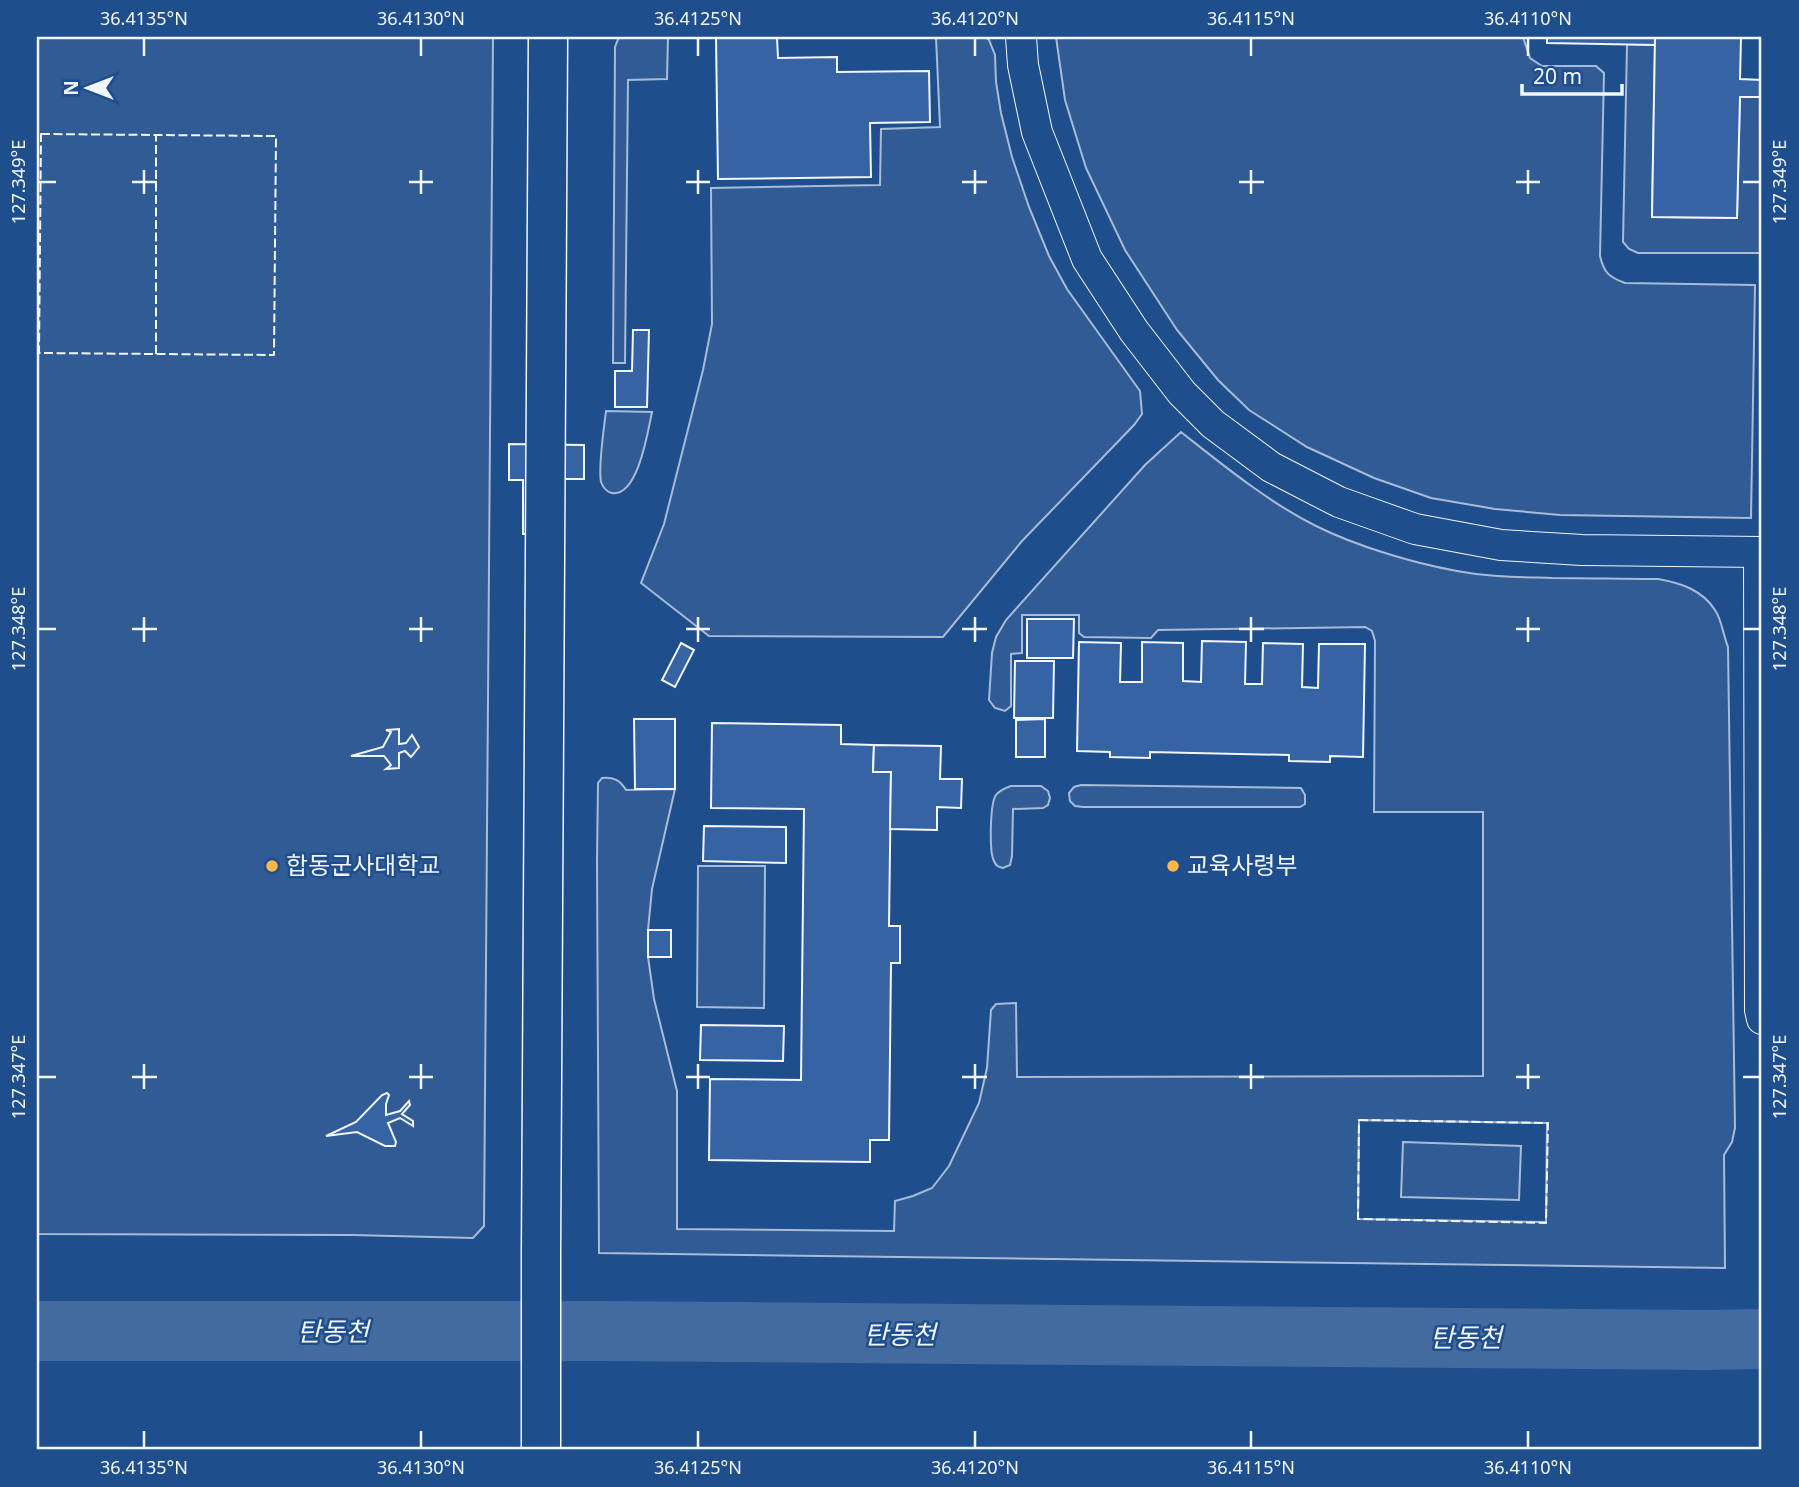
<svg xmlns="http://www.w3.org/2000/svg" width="1799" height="1487" font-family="'Noto Sans','Noto Sans KR',sans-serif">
<rect width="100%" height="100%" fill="#1f4e8c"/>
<g fill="#305b95" stroke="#a8bbd7" stroke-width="2" fill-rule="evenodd">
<polygon points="37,37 493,37 484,1226 473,1238 352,1235 37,1234"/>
<polygon points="619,37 668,37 667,79 628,80 625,363 613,363 615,47"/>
<polygon points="936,37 985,37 989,40 995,55 996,82 1001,113 1012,157 1029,207 1049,256 1067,289 1140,391 1142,414 1134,425 1022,541 943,637 709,636 641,583 664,524 703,370 712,324 711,188 880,185 881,129 940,127"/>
<path d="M1056,37H1523L1530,58L1542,66H1596L1604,73L1600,256C1604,273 1609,277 1625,283L1755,285L1751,518L1560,515L1495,509L1431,498L1374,478L1307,447L1249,410L1218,380L1177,330L1125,250L1086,168L1065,100Z"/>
<polygon points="1627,44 1655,45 1652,217 1737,218 1740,97 1762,97 1762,253 1638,253 1629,249 1623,242"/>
<path d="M606,411L652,412C648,431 638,497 612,493C606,492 603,487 601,482C598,467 604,428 606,411Z"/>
<path d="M1181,432C1223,465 1268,502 1316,526C1356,546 1413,563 1457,571C1488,577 1521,577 1552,578C1588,578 1623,579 1658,579C1681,583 1702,590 1715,610C1722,620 1723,635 1728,647L1735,1128L1732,1142L1724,1155L1725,1268L599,1253L597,861L598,783L602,778C614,777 620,780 626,790L675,789L652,889L648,930V957L654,999L677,1091V1229L894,1231L895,1201L913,1196L932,1188L949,1166L979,1103L987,1068L991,1010L996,1004L1016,1003L1017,1077L1483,1076V812H1374L1375,641L1372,631L1365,627L1158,630L1151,638L1084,637L1079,633V615H1022V653L1011,654V706L1005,711L995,708L989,700L992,653L996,637L1006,620L1145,465ZM1359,1120L1547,1123L1546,1222L1358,1219Z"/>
<polygon points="1081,785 1301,788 1305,795 1305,804 1300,807 1083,807 1075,806 1070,801 1069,793 1074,787"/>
<path d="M1011,786H1041L1048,791L1050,798L1048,805L1043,808L1013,809L1012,856L1010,865L1003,868C997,866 997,867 994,861C989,852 990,803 996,795C1000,790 1005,788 1011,786Z"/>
<polygon points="698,866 765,866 764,1008 697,1007"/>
<polygon points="1403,1142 1521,1146 1519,1200 1401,1197"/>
</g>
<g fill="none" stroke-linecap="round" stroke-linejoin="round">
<polyline stroke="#446ba0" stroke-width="60" points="37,1331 599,1331 1706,1340 1762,1339"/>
</g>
<g fill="#3563a3" stroke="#f2f6ff" stroke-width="2">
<polygon points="716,37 777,37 778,58 837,57 837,72 929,71 930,122 870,123 871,177 718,179"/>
<polygon points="1547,37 1655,37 1655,45 1547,43"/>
<polygon points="1655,37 1741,37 1740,79 1762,80 1762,97 1740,97 1737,218 1652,217"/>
<polygon points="633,330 649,330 647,407 615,407 615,371 632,371"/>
<polygon points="509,444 584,445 584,479 560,479 559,534 523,534 523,480 509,480"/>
<polygon points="1027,619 1074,619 1073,658 1027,658"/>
<polygon points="1202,641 1246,642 1245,684 1262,684 1263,643 1303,644 1302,687 1318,688 1319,644 1365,644 1363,757 1330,756 1330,762 1289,761 1289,755 1150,752 1150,758 1110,757 1110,752 1077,751 1079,642 1121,643 1120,682 1142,682 1142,642 1183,643 1183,681 1201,682"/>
<polygon points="681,643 694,650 675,687 662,680"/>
<polygon points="1015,661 1054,661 1053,718 1014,718"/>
<polygon points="634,719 675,719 675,789 635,789"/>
<polygon points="1045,719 1045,757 1016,757 1016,720"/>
<polygon points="712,723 841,725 841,744 874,745 873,772 891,772 889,926 900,926 900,963 891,963 889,1140 870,1140 870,1162 709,1160 710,1079 801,1080 804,809 711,808"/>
<polygon points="399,729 399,744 406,743 412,735 419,747 411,757 405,751 399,753 399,768 386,769 391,765 384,756 351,756 383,747 391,732 386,730"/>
<polygon points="874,745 941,746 940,779 962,779 961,808 937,807 937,830 890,829 891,772 873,772"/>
<polygon points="704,826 786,827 786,863 703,861"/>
<rect x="648" y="930" width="23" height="27"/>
<polygon points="701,1025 784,1026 783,1061 700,1060"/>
<polygon points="387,1093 389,1095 386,1104 386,1115 400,1111 409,1101 410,1105 402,1114 413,1121 413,1126 400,1118 388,1123 396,1142 395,1146 385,1146 357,1132 326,1136 356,1122 382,1095"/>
</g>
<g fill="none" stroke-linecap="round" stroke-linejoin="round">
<g stroke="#f2f6ff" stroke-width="32">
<g id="street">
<polyline points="1021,37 1023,65 1037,132 1087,259 1134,331 1182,393 1213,424 1271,467 1339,502 1415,529 1501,545 1582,550 1762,552"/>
<polyline points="1759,552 1760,1010 1762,1019"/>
</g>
</g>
<g stroke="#f2f6ff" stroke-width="41">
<polyline id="secondary" points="541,1450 541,1253 548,37"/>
</g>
<use href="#street" stroke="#1f4e8c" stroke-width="30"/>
<use href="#secondary" stroke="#1f4e8c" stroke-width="38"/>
<g stroke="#f2f6ff" stroke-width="2" stroke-dasharray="9 3.5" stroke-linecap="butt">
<polygon points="41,134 276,136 274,355 39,353"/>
<polyline points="156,354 156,135"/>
<polygon points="1359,1120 1548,1123 1546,1223 1358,1219"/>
</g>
</g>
<path fill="none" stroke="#f2f6ff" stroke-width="2.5" d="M144,38V56M421,38V56M698,38V56M975,38V56M1251,38V56M1528,38V56M144,170V194M421,170V194M698,170V194M975,170V194M1251,170V194M1528,170V194M38,182H56M132,182H157M409,182H433M686,182H710M962,182H987M1239,182H1264M1516,182H1540M1743,182H1760M144,617V642M421,617V642M698,617V642M975,617V642M1251,617V642M1528,617V642M38,629H56M132,629H157M409,629H433M686,629H710M962,629H987M1239,629H1264M1516,629H1540M1743,629H1760M144,1064V1089M421,1064V1089M698,1064V1089M975,1064V1089M1251,1064V1089M1528,1064V1089M38,1077H56M132,1077H157M409,1077H433M686,1077H710M962,1077H987M1239,1077H1264M1516,1077H1540M1743,1077H1760M144,1431V1448M421,1431V1448M698,1431V1448M975,1431V1448M1251,1431V1448M1528,1431V1448"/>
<g fill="#ffb74d" stroke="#1f4e8c" stroke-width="2.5">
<circle cx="272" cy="866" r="7"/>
<circle cx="1173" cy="866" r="7"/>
</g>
<g text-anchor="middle" stroke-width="5" stroke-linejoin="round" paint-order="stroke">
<g font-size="24" fill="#f2f6ff" stroke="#1f4e8c" text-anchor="start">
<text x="286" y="874">합동군사대학교</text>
<text x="1187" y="874">교육사령부</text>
</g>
<g font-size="26" font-style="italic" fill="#f2f6ff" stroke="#1f4e8c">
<text x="333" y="1341">탄동천</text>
<text x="900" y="1344">탄동천</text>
<text x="1466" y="1347">탄동천</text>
</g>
</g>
<rect width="1799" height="1487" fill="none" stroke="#1f4e8c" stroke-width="77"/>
<g transform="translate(88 88) rotate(270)" stroke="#1f4e8c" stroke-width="5" paint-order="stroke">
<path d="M0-5L12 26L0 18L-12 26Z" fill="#f2f6ff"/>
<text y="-10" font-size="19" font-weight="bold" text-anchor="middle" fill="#f2f6ff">N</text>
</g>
<path d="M1522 84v10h100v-10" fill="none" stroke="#f2f6ff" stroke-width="3.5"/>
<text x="1533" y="84" font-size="21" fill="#f2f6ff" stroke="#1f4e8c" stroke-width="5" paint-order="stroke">20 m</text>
<rect x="38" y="38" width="1722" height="1410" fill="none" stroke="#f2f6ff" stroke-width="2.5"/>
<g font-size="18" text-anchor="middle" fill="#f2f6ff">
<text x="144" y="25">36.4135°N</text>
<text x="421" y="25">36.4130°N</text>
<text x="698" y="25">36.4125°N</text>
<text x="975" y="25">36.4120°N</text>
<text x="1251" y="25">36.4115°N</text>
<text x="1528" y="25">36.4110°N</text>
<text transform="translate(1780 182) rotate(-90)" y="6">127.349°E</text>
<text transform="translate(19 182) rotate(-90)" y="6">127.349°E</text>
<text transform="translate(1780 629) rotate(-90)" y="6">127.348°E</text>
<text transform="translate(19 629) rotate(-90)" y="6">127.348°E</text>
<text transform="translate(1780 1077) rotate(-90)" y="6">127.347°E</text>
<text transform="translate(19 1077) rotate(-90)" y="6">127.347°E</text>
<text x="144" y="1474">36.4135°N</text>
<text x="421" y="1474">36.4130°N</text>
<text x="698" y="1474">36.4125°N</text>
<text x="975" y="1474">36.4120°N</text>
<text x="1251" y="1474">36.4115°N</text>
<text x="1528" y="1474">36.4110°N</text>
</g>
</svg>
